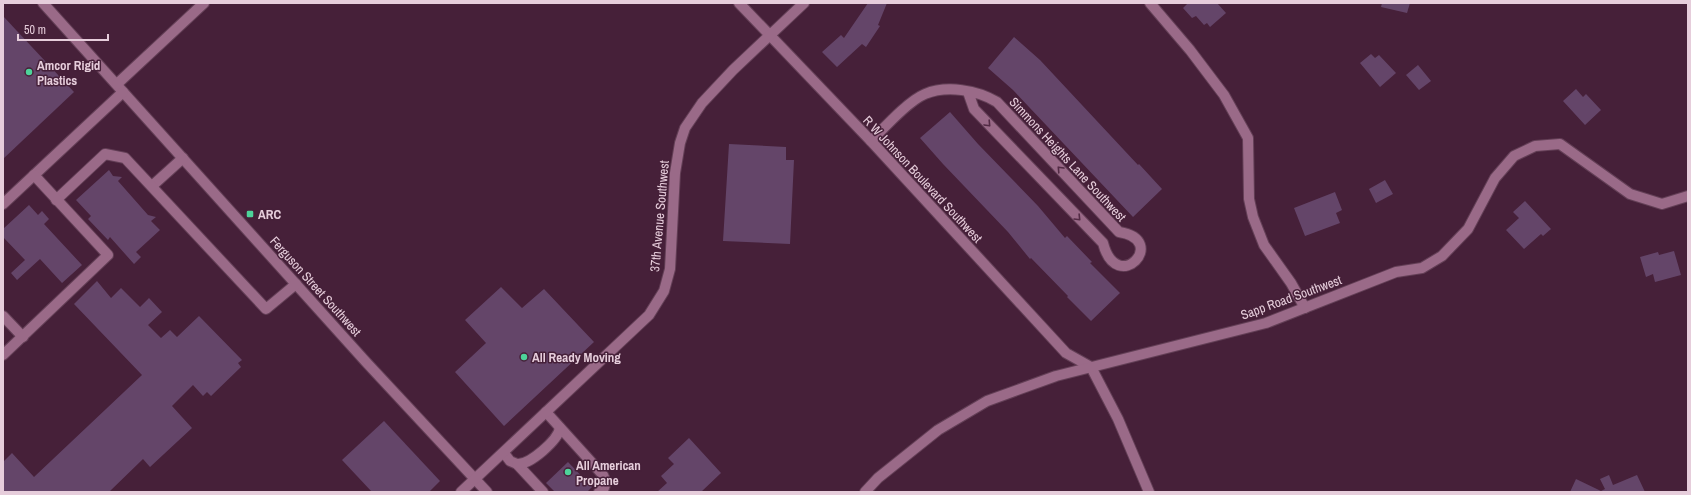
<svg xmlns="http://www.w3.org/2000/svg" width="1691" height="495" font-family="'Archivo Narrow',sans-serif">
<rect width="100%" height="100%" fill="#462039"/>
<g fill="#644569">
<polygon points="868,3 887,3 878,25 880,26 866,47 862,44 837,67 822,52 841,35 844,38"/>
<polygon points="1188,3 1217,3 1226,13 1210,27 1207,23 1204,25 1196,16 1192,18 1183,8"/>
<polygon points="1382,3 1410,3 1407,13 1381,7"/>
<polygon points="3,16 74,92 3,159"/>
<polygon points="1014,37 1040,60 1138,165 1139,164 1162,189 1133,217 1013,90 988,68"/>
<polygon points="1371,54 1375,58 1379,55 1396,73 1380,87 1360,63"/>
<polygon points="1418,65 1431,81 1419,90 1406,75"/>
<polygon points="1576,89 1583,97 1586,94 1601,110 1585,125 1563,101"/>
<polygon points="950,112 978,144 1038,206 1065,238 1067,236 1092,262 1090,263 1120,293 1091,321 1067,297 1068,296 1031,258 1030,259 1008,232 943,164 920,138"/>
<polygon points="729,144 786,147 786,160 794,160 790,244 723,241"/>
<polygon points="109,170 113,176 122,177 118,181 148,215 156,217 151,221 160,230 136,252 141,257 134,264 110,237 108,240 88,219 91,216 76,200"/>
<polygon points="1385,180 1393,194 1376,203 1369,189"/>
<polygon points="1335,192 1342,210 1336,213 1340,223 1305,236 1294,208"/>
<polygon points="1525,201 1551,229 1543,236 1541,234 1524,249 1506,230 1519,218 1513,212"/>
<polygon points="29,205 38,215 42,211 49,219 44,224 82,265 62,283 40,259 17,280 11,273 25,260 3,237 3,229"/>
<polygon points="1674,251 1681,275 1655,282 1653,274 1646,277 1640,257 1658,252 1659,255"/>
<polygon points="97,281 111,298 121,288 140,307 149,298 162,312 148,325 161,338 170,330 177,337 199,316 242,360 238,363 241,367 211,396 207,392 203,396 193,385 172,406 192,428 150,467 143,459 109,492 3,492 3,462 12,453 34,477 142,375 74,304"/>
<polygon points="501,287 522,308 544,289 594,342 504,426 455,372 486,343 465,320"/>
<polygon points="384,421 440,481 429,492 372,492 342,460"/>
<polygon points="689,438 721,473 701,492 657,492 667,483 661,476 674,464 668,458"/>
<polygon points="568,462 592,487 587,492 555,492 546,483"/>
<polygon points="1609,475 1613,485 1637,475 1645,492 1570,492 1576,479 1601,491 1605,489 1600,479"/>
</g>
<g fill="none" stroke-linecap="round" stroke-linejoin="round">
<g stroke="#633f56" stroke-width="12">
<g id="minor">
<polyline points="43,3 366,362 487,492"/>
<polyline points="739,3 871,141 1066,353 1091,367 1118,419 1149,492"/>
<polyline points="1150,3 1190,50 1224,95 1248,138 1249,199 1253,217 1264,245 1291,283 1305,308"/>
<polyline points="117,84 204,3"/>
<path d="M871,141C884,128 908,101 925,94C947,85 977,90 997,102L1119,232C1170,240 1117,297 1103,243L974,109L968,92"/>
<polyline points="152,186 183,158"/>
<polyline points="56,200 105,154 125,158 266,309 296,284"/>
<polyline points="3,204 123,92"/>
<polyline points="3,316 23,337"/>
<polyline points="3,355 108,255 34,175"/>
<polyline points="546,412 603,475 606,482 604,488 599,492"/>
<polyline points="504,453 510,461 517,464 543,492"/>
<path d="M517,464C530,465 558,440 560,428"/>
<polyline points="461,492 649,315 664,291 670,269 675,173 680,143 685,128 702,103 733,70 804,3"/>
<polyline points="865,492 878,478 938,430 987,401 1056,376 1266,323 1396,272 1422,268 1442,256 1468,229 1495,178 1514,156 1535,146 1560,144 1630,194 1662,204 1688,196"/>
</g>
</g>
<use href="#minor" stroke="#9a6a88" stroke-width="10"/>
</g>
<defs><path id="oneway-chevron" d="M-2-3.5L2.5 0L-2 3.5" fill="none" stroke-width="1.6" stroke-linecap="round" stroke-linejoin="round"/></defs>
<g stroke="#532b45">
<use href="#oneway-chevron" transform="translate(988 124) rotate(47)"/>
<use href="#oneway-chevron" transform="translate(1060 169) rotate(-133)"/>
<use href="#oneway-chevron" transform="translate(1078 218) rotate(46)"/>
</g>
<g fill="#4dd39a" stroke="#462039" stroke-width="1.5">
<circle cx="29" cy="72" r="4"/>
<rect x="246" y="210" width="8" height="8" rx="2"/>
<circle cx="524" cy="357" r="4"/>
<circle cx="568" cy="472" r="4"/>
</g>
<g text-anchor="middle" stroke-width="3" stroke-linejoin="round" paint-order="stroke">
<g font-size="13" font-weight="bold" fill="#e6cddb" stroke="#462039" text-anchor="start">
<text x="37" y="70">Amcor Rigid<tspan x="37" dy="15">Plastics</tspan></text>
<text x="258" y="219">ARC</text>
<text x="532" y="362">All Ready Moving</text>
<text x="576" y="470">All American<tspan x="576" dy="15">Propane</tspan></text>
</g>
<g font-size="13" fill="#e6cddb" stroke="#462039">
<text transform="translate(1068 159) rotate(47)" y="5">Simmons Heights Lane Southwest</text>
<text transform="translate(923 179) rotate(47)" y="5">R W Johnson Boulevard Southwest</text>
<text transform="translate(659 216) rotate(-85)" y="5">37th Avenue Southwest</text>
<text transform="translate(316 286) rotate(48)" y="5">Ferguson Street Southwest</text>
<text transform="translate(1291 297) rotate(-20)" y="5">Sapp Road Southwest</text>
</g>
</g>
<rect width="1691" height="495" fill="none" stroke="#e6cddb" stroke-width="8"/>
<path d="M18 34v6h90v-6" fill="none" stroke="#e6cddb" stroke-width="2"/>
<text x="24" y="34" font-size="12" fill="#e6cddb" stroke="#462039" stroke-width="3" paint-order="stroke">50 m</text>
</svg>
